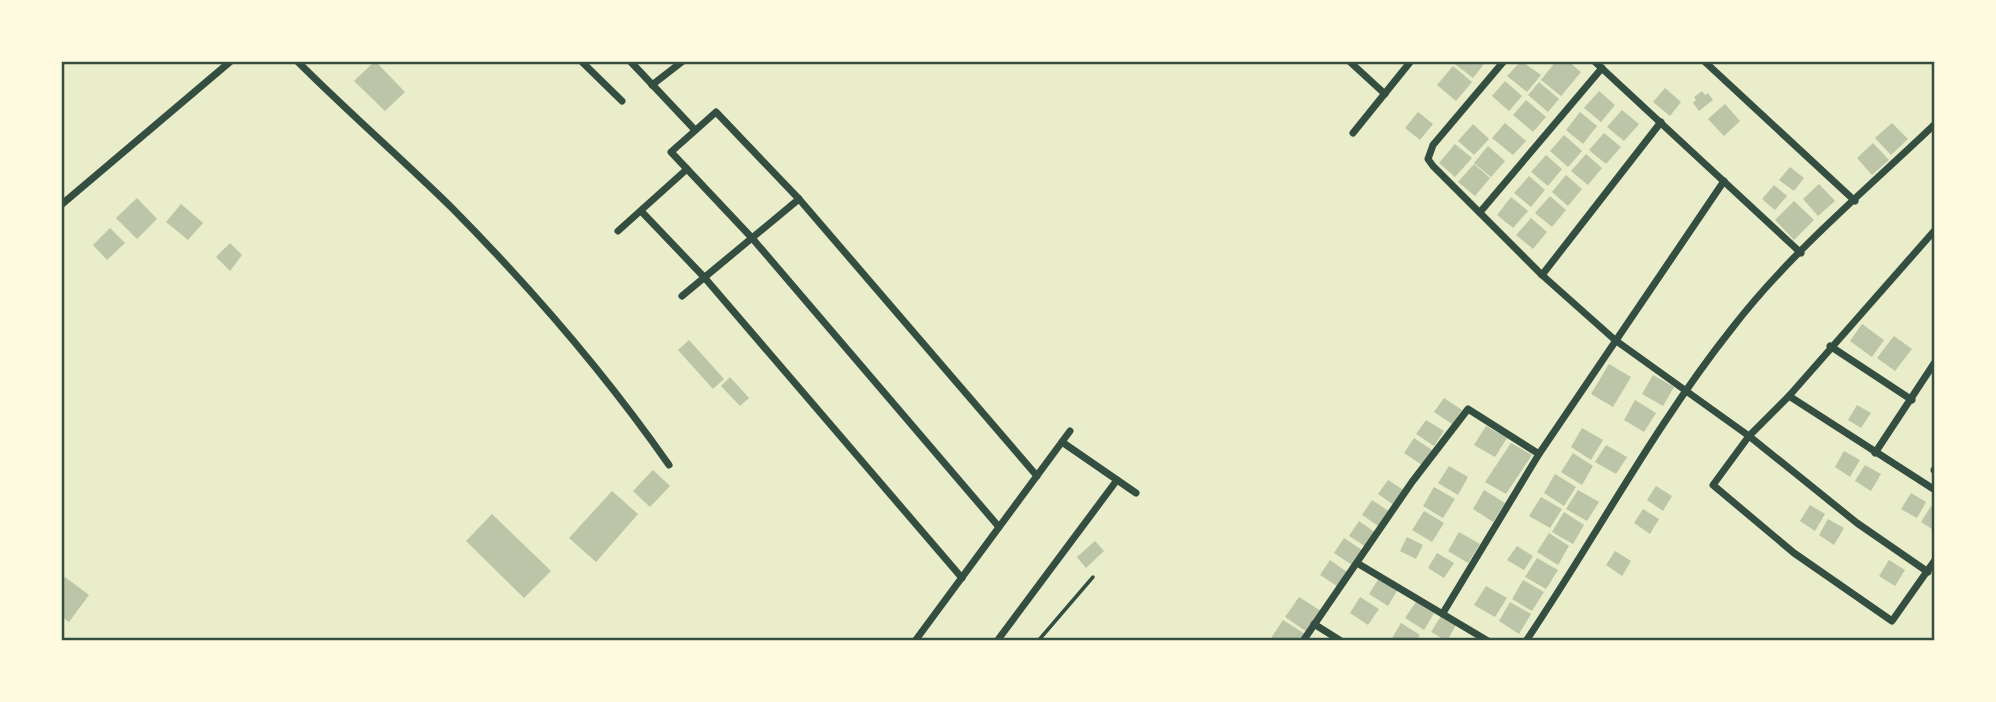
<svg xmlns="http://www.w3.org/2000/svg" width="1996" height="702" font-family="Cabin,sans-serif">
<rect width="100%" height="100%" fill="#e9edc9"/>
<g fill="#bcc5a7">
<polygon points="375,61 405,92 385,111 354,81"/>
<polygon points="1457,61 1480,61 1484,64 1473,78 1455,64"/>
<polygon points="1521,61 1541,75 1527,92 1507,76"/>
<polygon points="1556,61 1568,61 1581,72 1561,96 1541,80"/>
<polygon points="1453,66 1472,82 1456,101 1437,85"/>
<polygon points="1505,81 1522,96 1509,111 1492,96"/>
<polygon points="1539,82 1559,99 1548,112 1528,95"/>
<polygon points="1665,88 1681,102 1670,116 1653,102"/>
<polygon points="1599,91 1615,105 1601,122 1584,108"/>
<polygon points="1702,91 1705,95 1708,93 1713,100 1699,111 1693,103 1696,100 1694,97"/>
<polygon points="1526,100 1546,117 1533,132 1513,115"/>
<polygon points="1725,104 1740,121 1724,136 1708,119"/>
<polygon points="1622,110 1639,124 1624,141 1607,127"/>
<polygon points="1418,112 1433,124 1420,140 1405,128"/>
<polygon points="1580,112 1597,126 1583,144 1566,130"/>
<polygon points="1505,123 1526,141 1513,155 1492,138"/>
<polygon points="1892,123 1908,139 1891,155 1875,138"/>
<polygon points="1473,124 1489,139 1474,155 1458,141"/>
<polygon points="1604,133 1621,147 1606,164 1589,150"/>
<polygon points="1564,135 1582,151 1568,167 1550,151"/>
<polygon points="1873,143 1889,160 1872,175 1857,158"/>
<polygon points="1455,144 1472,158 1455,177 1439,163"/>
<polygon points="1488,146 1505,161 1491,177 1474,163"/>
<polygon points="1586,154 1602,168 1588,185 1571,171"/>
<polygon points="1546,155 1562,169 1548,186 1531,172"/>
<polygon points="1474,164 1490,178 1475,196 1458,182"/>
<polygon points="1790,167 1804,178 1794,191 1779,180"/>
<polygon points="1566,175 1582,189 1568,206 1552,192"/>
<polygon points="1529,176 1545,190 1531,207 1514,193"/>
<polygon points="1819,184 1835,201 1818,216 1803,199"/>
<polygon points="1774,185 1787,196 1775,210 1762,199"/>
<polygon points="1550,196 1566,210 1552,227 1535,213"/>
<polygon points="1511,197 1528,211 1513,228 1497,215"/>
<polygon points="137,198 157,219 137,239 116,218"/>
<polygon points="1794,201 1814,220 1794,240 1775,220"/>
<polygon points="181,204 203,223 188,240 166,222"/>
<polygon points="1531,218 1547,232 1533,249 1516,235"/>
<polygon points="110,228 125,243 107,260 93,245"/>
<polygon points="230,243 242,255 230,271 216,257"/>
<polygon points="1862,324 1884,340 1872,357 1850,341"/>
<polygon points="1894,336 1912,349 1895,371 1877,358"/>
<polygon points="689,340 724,379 713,389 678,350"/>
<polygon points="1609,364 1631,377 1613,407 1591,394"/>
<polygon points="1653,375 1674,387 1663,406 1642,394"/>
<polygon points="730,377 749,398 740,406 721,386"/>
<polygon points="1444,398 1462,410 1452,424 1434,412"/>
<polygon points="1635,400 1656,413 1644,432 1624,420"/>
<polygon points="1857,405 1871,413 1861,428 1848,420"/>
<polygon points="1426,420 1444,431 1434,446 1416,434"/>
<polygon points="1486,426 1507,438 1495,457 1474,445"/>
<polygon points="1582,428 1603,440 1591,460 1571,447"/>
<polygon points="1414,438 1432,450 1422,465 1404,453"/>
<polygon points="1511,443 1532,455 1506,494 1485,482"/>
<polygon points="1606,445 1627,457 1616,474 1595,462"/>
<polygon points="1844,451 1860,460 1850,477 1835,467"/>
<polygon points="1573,453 1593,466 1582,485 1561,472"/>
<polygon points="1865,465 1881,474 1871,491 1855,481"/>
<polygon points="1449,466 1468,477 1458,495 1438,483"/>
<polygon points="653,470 670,486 650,507 633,491"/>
<polygon points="1555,474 1576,487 1564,506 1544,493"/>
<polygon points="1388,480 1405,491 1395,506 1378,494"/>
<polygon points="1656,486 1672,496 1663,511 1647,500"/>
<polygon points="1434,487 1455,499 1443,518 1423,506"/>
<polygon points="1484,490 1505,503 1493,522 1473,509"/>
<polygon points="1578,490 1599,502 1587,521 1566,509"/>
<polygon points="612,491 638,514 596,562 569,538"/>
<polygon points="1911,493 1926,502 1917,518 1901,509"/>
<polygon points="1541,497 1562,509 1550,528 1529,516"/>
<polygon points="1372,500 1390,512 1380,527 1362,515"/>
<polygon points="1810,505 1825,514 1815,531 1800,521"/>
<polygon points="1931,506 1935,508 1935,531 1921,522"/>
<polygon points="1643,509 1659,519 1650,534 1634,523"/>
<polygon points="1424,511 1444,523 1432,542 1412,530"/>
<polygon points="1564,512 1584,525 1573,544 1552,532"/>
<polygon points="492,514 551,571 524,598 466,541"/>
<polygon points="1828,519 1844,528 1834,545 1819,535"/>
<polygon points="1359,521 1376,533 1366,547 1349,536"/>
<polygon points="1459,532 1480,544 1468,563 1448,551"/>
<polygon points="1549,533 1569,546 1558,565 1537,552"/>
<polygon points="1407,537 1423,545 1416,559 1400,551"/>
<polygon points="1344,538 1362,550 1352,565 1334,553"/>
<polygon points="1095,541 1104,551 1086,568 1077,557"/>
<polygon points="1517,546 1533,556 1524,570 1507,560"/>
<polygon points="1615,551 1631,561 1622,576 1606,565"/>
<polygon points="1437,553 1454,563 1444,578 1428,568"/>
<polygon points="1537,558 1558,570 1546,589 1525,577"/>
<polygon points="1330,560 1347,572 1337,586 1320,575"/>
<polygon points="1889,560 1905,570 1895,586 1879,576"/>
<polygon points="65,577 89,595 69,622 61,616 61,583"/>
<polygon points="1379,578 1398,589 1388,606 1369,594"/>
<polygon points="1523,580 1544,592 1532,611 1512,599"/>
<polygon points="1486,586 1507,598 1495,617 1474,605"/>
<polygon points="1299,597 1321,611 1307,632 1285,617"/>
<polygon points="1360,597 1379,609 1368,625 1350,613"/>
<polygon points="1416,602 1434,613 1424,630 1405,618"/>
<polygon points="1510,602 1531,614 1519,634 1499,621"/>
<polygon points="1441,616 1456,625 1447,641 1431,632"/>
<polygon points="1283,620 1305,634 1300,641 1269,641"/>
<polygon points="1401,623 1420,635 1416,641 1391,640"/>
</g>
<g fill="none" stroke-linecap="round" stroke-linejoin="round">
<polyline stroke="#344e41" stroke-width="3.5" points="1038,641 1093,577"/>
<g stroke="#344e41" stroke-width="7">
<path d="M297,61C347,111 401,158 452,208C531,288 604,372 669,465"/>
<polyline points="581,61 622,101"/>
<polyline points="630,61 695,130"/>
<polyline points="1349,61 1385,94"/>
<polyline points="1504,61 1433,145 1428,159 1433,166 1542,275 1615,340 1749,436 1857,523 1928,572"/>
<polyline points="1594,61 1801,253"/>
<polyline points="1704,61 1855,201"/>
<polyline points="652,85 683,61"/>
<polyline points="1353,133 1411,61"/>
<polyline points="61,205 231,61"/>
<polyline points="641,211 704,277 962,578"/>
<polyline points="1481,211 1602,68"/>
<polyline points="1935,230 1789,396 1749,436 1713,485 1794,553 1892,621 1935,560"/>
<polyline points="618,231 687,169"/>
<polyline points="1542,275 1661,122"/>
<polyline points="682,296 799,199"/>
<polyline points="1830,346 1912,400"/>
<polyline points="1789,396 1935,490"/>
<polyline points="1062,442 1136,493"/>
<polyline points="1875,453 1935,362"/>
<polyline points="1934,470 1935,470"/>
<polyline points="999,527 752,238 671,152 716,112 799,199 1037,476"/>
<polyline points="1357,563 1488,641"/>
<polyline points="1443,613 1539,454 1724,181"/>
<polyline points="1314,624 1341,641"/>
<polyline points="915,641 1070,431"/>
<polyline points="997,641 1117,480"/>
<polyline points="1303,641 1412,482 1468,409 1539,454"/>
<path d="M1526,641C1596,537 1655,425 1733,327C1791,252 1867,189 1935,124"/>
</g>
</g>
<rect width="1996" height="702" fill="none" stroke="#fefae0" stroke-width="126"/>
<rect x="63" y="63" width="1870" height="576" fill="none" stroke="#344e41" stroke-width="2.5"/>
</svg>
